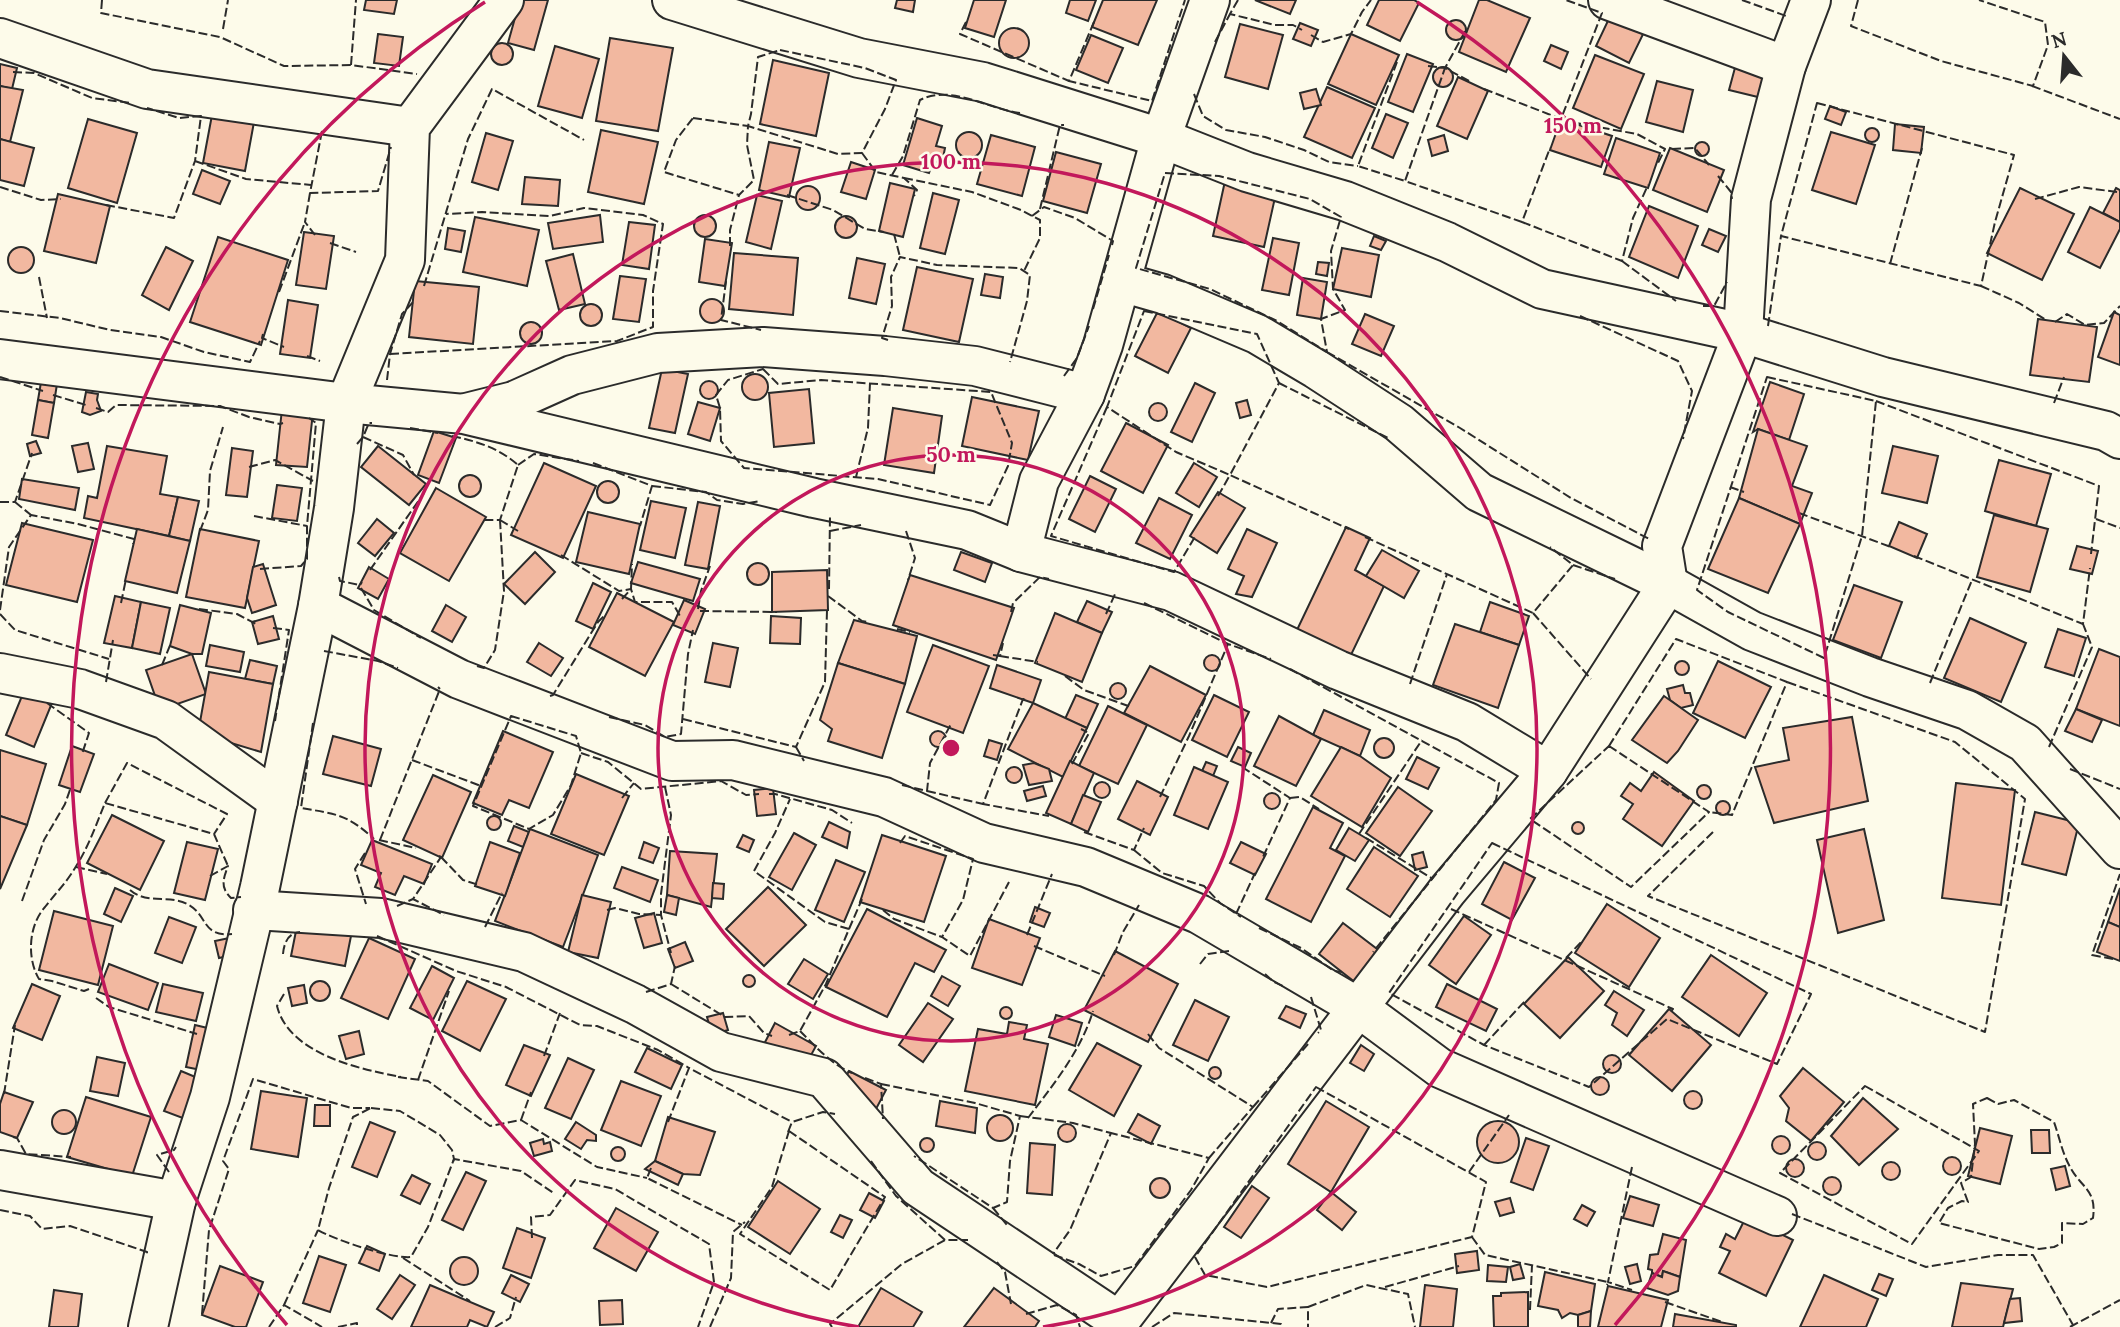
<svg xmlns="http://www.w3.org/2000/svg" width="2120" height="1327" font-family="Lora,serif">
<rect width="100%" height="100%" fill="#fdfbea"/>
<g fill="#f2b8a0" stroke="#2b2b2b" stroke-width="2">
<polygon points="366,0 397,0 394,14 364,10"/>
<polygon points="520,0 548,0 534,50 508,43"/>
<polygon points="897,0 915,0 913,12 895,8"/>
<polygon points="974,0 1006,0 994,37 965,28"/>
<polygon points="1070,0 1096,0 1088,21 1066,13"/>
<polygon points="1103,0 1157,0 1138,45 1092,27"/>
<polygon points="1255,0 1296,0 1290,14"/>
<polygon points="1379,0 1414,0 1419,3 1400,41 1367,25"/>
<polygon points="1479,0 1487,0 1530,18 1506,72 1459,52"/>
<polygon points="1614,8 1648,24 1629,63 1596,46"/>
<circle cx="1456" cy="30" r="10"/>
<polygon points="1300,23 1318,30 1311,46 1293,39"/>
<polygon points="1240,24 1283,35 1268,89 1225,77"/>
<circle cx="1014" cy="43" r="15"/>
<polygon points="378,34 403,37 399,66 374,63"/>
<polygon points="1351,34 1399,55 1376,105 1328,84"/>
<polygon points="1091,35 1123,48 1108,83 1076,70"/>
<polygon points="610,38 673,48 658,131 596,121"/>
<circle cx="502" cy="54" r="11"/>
<polygon points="1551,45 1568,52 1561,69 1544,61"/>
<polygon points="555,46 599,59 582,118 538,106"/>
<polygon points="1407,54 1433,64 1413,112 1388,102"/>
<polygon points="1595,55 1644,74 1621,129 1573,108"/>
<polygon points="773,60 829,73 816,136 760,124"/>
<polygon points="0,64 17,68 12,89 0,86"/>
<polygon points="1736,64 1769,73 1762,98 1729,90"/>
<circle cx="1443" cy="77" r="10"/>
<polygon points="1458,77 1488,91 1467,139 1437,126"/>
<polygon points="1657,81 1693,90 1683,132 1646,122"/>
<polygon points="0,86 23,90 10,142 0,139"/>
<polygon points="1327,87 1375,108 1352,158 1304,137"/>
<polygon points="1316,89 1321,105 1304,109 1300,93"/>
<polygon points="1830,106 1846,112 1841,125 1825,119"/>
<polygon points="1386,114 1408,123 1393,158 1372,148"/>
<polygon points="212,115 254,122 245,171 203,163"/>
<polygon points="917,118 942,126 936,146 945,148 943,158 934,158 929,173 903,165"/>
<polygon points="88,119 137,133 117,203 68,188"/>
<polygon points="1561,119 1612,136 1601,167 1550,150"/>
<polygon points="1895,124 1924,127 1921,153 1893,150"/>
<circle cx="1872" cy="135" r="7"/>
<polygon points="601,130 658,142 644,204 588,192"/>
<polygon points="1831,132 1875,145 1856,204 1812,190"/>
<circle cx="969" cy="145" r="13"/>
<polygon points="486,133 513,141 498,190 472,182"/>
<polygon points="991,135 1035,147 1022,196 977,184"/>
<polygon points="1444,135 1448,151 1432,156 1428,140"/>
<polygon points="1616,138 1660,153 1648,188 1604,174"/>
<polygon points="0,139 34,148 24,186 0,180"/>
<circle cx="1702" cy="149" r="7"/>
<polygon points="769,142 800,148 789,197 759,190"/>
<polygon points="1670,148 1724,170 1707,212 1653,190"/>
<polygon points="1056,152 1101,164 1087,213 1043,201"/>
<polygon points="851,162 875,170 866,199 841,192"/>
<polygon points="202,170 230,181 220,204 193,194"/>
<polygon points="525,177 560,180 558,206 522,204"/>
<polygon points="1225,181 1276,193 1264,247 1213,236"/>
<polygon points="890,183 915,189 903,237 879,231"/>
<circle cx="808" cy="198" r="12"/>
<polygon points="2020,188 2074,214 2042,280 1987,253"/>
<polygon points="2116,188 2120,190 2120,222 2103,213"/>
<polygon points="933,193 959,200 945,254 920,248"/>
<polygon points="58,194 110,206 96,263 44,251"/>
<polygon points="757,195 782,201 771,249 746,242"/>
<polygon points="1649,206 1698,226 1678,278 1629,257"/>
<polygon points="2090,207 2120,222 2120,229 2100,268 2068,252"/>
<polygon points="600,215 603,242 553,249 548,223"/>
<circle cx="705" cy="226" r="11"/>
<circle cx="846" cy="227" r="11"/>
<polygon points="475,217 539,230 527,286 463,272"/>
<polygon points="629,222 655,225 649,269 622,265"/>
<polygon points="448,228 465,231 461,252 445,249"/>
<polygon points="1709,229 1726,236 1718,252 1702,245"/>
<polygon points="304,232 334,236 326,289 296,285"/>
<polygon points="1374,236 1386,241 1381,250 1370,246"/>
<polygon points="218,237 288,260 261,345 190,322"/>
<polygon points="1273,238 1299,243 1289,295 1262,290"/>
<polygon points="705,239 732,243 725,286 699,282"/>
<polygon points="166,247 193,261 169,310 142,295"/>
<circle cx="21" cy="260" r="13"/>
<polygon points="1342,248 1379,255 1371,297 1333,289"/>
<polygon points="734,253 798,258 793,315 729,309"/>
<polygon points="573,254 585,304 559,310 546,261"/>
<polygon points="857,258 885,264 876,304 849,298"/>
<polygon points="1318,262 1329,263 1327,276 1316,274"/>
<polygon points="917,267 973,279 959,342 903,330"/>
<polygon points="985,274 1003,277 1000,298 981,295"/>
<polygon points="620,276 646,279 639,322 613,319"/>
<polygon points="1303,278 1327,282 1321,319 1297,315"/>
<polygon points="415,281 479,287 473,344 409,337"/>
<circle cx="712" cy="311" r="12"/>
<polygon points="288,300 318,305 310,358 280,354"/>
<circle cx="591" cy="315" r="11"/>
<polygon points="1158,311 1191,328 1168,373 1135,356"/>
<polygon points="2114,312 2120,315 2120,365 2098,357"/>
<polygon points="1365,314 1394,326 1381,356 1352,344"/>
<polygon points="2038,319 2097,327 2089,382 2030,375"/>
<circle cx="531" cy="333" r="11"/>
<polygon points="662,369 688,374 675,433 649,428"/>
<circle cx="755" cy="387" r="13"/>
<circle cx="709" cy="390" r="9"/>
<polygon points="41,382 57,384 54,403 38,400"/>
<polygon points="1770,382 1804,394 1789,440 1758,429 1753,432"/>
<polygon points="1195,383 1215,393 1192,442 1171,432"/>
<polygon points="809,389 814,443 774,447 769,393"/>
<polygon points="86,392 98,394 97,400 101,411 90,415 82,412"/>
<polygon points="972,397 1039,411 1028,460 962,446"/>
<polygon points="38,400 54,403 48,438 32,435"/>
<polygon points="1247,400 1251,415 1240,418 1236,403"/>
<polygon points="698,402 720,408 710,441 688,434"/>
<circle cx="1158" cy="412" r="9"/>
<polygon points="893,408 942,416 934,473 884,465"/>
<polygon points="282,409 313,412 307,467 276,465"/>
<polygon points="1126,423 1168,445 1143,493 1101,471"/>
<polygon points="1758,429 1807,446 1792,486 1812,493 1800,524 1739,498"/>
<polygon points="434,431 456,438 439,483 418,475"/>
<polygon points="36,441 41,453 30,456 27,444"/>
<polygon points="88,443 94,469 78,472 72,446"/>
<polygon points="107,446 167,456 160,494 178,497 169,536 84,518 88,496 97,498"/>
<polygon points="378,446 426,484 409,505 361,467"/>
<polygon points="1893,446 1938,456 1927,503 1882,493"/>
<polygon points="232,448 253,451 247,497 226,495"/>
<polygon points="1999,460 2051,474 2036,526 1985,511"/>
<polygon points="544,463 596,486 563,558 511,535"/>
<polygon points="1194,463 1217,477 1199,507 1176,493"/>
<circle cx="470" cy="486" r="11"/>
<polygon points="1090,476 1116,489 1095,532 1069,519"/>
<polygon points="22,479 79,488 75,510 19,499"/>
<circle cx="608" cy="492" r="11"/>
<polygon points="277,485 302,488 297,521 272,518"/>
<polygon points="436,488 486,517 449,581 400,553"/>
<polygon points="1218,492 1245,508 1217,553 1190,536"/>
<polygon points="178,497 199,501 190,541 169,536"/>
<polygon points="1159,498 1192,515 1170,559 1136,543"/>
<polygon points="1739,498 1800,524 1768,593 1708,569"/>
<polygon points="651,501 686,508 675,558 640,550"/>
<polygon points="698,502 720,506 708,569 685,565"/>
<polygon points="588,512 640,524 629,574 576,562"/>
<polygon points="1994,515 2048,529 2030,592 1977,577"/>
<polygon points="377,519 394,533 375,556 358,543"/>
<polygon points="1899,522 1927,534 1917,558 1889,546"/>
<polygon points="22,523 93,540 77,602 6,585"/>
<polygon points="1346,527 1370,538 1355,570 1384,586 1350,657 1296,632"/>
<polygon points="137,529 190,541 177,593 125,581"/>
<polygon points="200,529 259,541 245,608 186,597"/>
<polygon points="1247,529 1277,543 1252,597 1236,594 1244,576 1228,569"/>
<polygon points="2077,546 2098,551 2092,574 2070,569"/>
<polygon points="1382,550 1419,571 1404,598 1366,576"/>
<polygon points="535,552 555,572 525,604 504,584"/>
<polygon points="961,552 992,563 985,582 954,570"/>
<polygon points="638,562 700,579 693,601 631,583"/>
<circle cx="758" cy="574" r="11"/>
<polygon points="263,564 276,605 252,613 247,598 253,567"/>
<polygon points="369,567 389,579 378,599 358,588"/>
<polygon points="827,570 828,610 772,612 772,572"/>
<polygon points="910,575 1014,608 996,660 893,625"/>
<polygon points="593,583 611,592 593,629 576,621"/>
<polygon points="1854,585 1902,602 1881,658 1833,640"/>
<polygon points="617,593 674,622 645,676 589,647"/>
<polygon points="115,596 141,602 132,648 104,643"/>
<polygon points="684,600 705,609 695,634 673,625"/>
<polygon points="1087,601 1112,612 1102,633 1077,622"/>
<polygon points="141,602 170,608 160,654 132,648"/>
<polygon points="1490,602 1529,616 1519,645 1480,632"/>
<polygon points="180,605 211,613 202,654 192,654 170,646"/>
<polygon points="446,605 466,617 452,642 432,631"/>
<polygon points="1055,613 1102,633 1082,682 1035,663"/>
<polygon points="273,616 279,639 258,644 252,622"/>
<polygon points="771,616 801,618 800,644 770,643"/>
<polygon points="1970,618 2026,643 2001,702 1944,678"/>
<polygon points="854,620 917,636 905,684 838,663"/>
<polygon points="1455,624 1519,645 1498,708 1433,685"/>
<polygon points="2058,629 2086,638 2074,676 2045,667"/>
<polygon points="539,643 563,658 551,676 527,662"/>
<polygon points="713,643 738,648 730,687 705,682"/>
<polygon points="210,645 244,652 240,672 206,666"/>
<polygon points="933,645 989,666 963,733 907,712"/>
<polygon points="2099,649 2120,657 2120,726 2076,709"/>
<polygon points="192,654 206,694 160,710 146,670"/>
<circle cx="1212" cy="663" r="8"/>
<polygon points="250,660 277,666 273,684 245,679"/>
<polygon points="1718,661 1771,687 1745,738 1693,713"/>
<circle cx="1682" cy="668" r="7"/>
<polygon points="838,663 905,684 882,758 828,741 832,729 820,720"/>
<polygon points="997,665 1041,680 1033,703 990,688"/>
<polygon points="1150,666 1206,695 1181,742 1124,713"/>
<polygon points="209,672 273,684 261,752 198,733"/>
<circle cx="1118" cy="691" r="8"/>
<polygon points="1683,685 1685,693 1690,693 1693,705 1681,708 1670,700 1667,689"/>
<polygon points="24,691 52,703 34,747 6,735"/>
<polygon points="1076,695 1098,704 1087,728 1065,719"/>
<polygon points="1214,695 1249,712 1227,757 1192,740"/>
<polygon points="1664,696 1698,720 1678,751 1667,763 1632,740"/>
<polygon points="1033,703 1087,728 1063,777 1008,749"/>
<polygon points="1108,706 1147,725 1118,784 1079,766"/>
<polygon points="2076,709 2102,720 2092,742 2065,731"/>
<polygon points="1324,710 1370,730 1360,756 1313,735"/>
<polygon points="1279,716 1321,739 1296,786 1254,766"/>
<polygon points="1852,717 1868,801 1774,823 1755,767 1789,760 1783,728"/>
<polygon points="503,731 553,752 529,808 509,800 502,815 473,803"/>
<circle cx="938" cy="739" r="8"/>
<polygon points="333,736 381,749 371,786 323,774"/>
<circle cx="1384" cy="748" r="10"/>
<polygon points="989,740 1002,744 997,760 984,756"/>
<polygon points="72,746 94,754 80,792 59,785"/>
<polygon points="1238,747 1251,753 1245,767 1231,761"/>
<polygon points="1341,747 1360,756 1391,778 1362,827 1311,796"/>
<polygon points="0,750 46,764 27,825 0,816"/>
<polygon points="1417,757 1439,768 1428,789 1406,779"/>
<polygon points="1070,761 1094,773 1071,824 1046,813"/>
<polygon points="1206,762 1217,766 1213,776 1202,771"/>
<polygon points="1034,763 1049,769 1052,781 1029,785 1023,765"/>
<polygon points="1194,767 1228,782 1208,829 1174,815"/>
<circle cx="1014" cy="775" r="8"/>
<polygon points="1654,772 1694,801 1662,846 1623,819 1633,804 1621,796 1630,783 1641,791"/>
<polygon points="576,774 629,796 604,855 551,834"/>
<polygon points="433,775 471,792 442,858 403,840"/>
<polygon points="1137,781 1168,797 1150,835 1118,819"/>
<circle cx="1102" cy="790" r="8"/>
<polygon points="1956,783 2015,790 2001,905 1942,898"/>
<circle cx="1704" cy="792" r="7"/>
<polygon points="1043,786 1046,796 1027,801 1024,791"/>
<polygon points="1398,787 1432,811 1400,856 1366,833"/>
<polygon points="773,788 776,814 757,816 754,790"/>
<circle cx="1272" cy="801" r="8"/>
<polygon points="1083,795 1101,802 1088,832 1071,824"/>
<circle cx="1723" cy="808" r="7"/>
<polygon points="1313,807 1343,823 1330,848 1345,856 1311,922 1266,899"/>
<polygon points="2035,812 2079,823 2066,875 2022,864"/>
<polygon points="112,815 164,841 140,890 87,863"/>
<circle cx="494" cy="823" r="7"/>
<polygon points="0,816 27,825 0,889"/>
<circle cx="1578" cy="828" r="6"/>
<polygon points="829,822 850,832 847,848 822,837"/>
<polygon points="514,826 529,832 523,847 508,841"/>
<polygon points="1349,828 1369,840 1355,861 1336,850"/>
<polygon points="530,829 598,855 563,947 495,921"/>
<polygon points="1864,829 1884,920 1838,933 1817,840"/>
<polygon points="794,833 816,845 792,890 769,877"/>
<polygon points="743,835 754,840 749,852 737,847"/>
<polygon points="882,835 946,856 924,922 860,902"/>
<polygon points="372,840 432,864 424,884 404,876 395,895 375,887 381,873 361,865"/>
<polygon points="187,842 218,849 205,900 174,893"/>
<polygon points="490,842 520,853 505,896 475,886"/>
<polygon points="644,842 659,848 653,863 639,858"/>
<polygon points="1241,842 1266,854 1255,875 1230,863"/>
<polygon points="1374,847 1418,876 1390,917 1347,889"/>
<polygon points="670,851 717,854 711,907 667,895"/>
<polygon points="1423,852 1427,867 1415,870 1412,855"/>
<polygon points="836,860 865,872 844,922 815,910"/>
<polygon points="1504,862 1535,878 1512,920 1482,904"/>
<polygon points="622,867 658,880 650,902 614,888"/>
<polygon points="713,883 724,884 723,899 712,898"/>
<polygon points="768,887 806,925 764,966 726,929"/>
<polygon points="115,888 133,896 121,922 104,914"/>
<polygon points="2120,888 2120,927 2108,922"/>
<polygon points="582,895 611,902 598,958 568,952"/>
<polygon points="667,895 679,898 676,915 664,912"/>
<polygon points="1607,904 1660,938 1629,987 1575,953"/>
<polygon points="1035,907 1050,913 1044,927 1030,922"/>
<polygon points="867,909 946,950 934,972 915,963 887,1017 826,987"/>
<polygon points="54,911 113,926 98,985 39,970"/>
<polygon points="654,913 662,943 644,948 635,918"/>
<polygon points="1464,916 1491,935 1456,984 1429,965"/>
<polygon points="169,917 196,927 182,963 155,953"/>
<polygon points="989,919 1040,938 1022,985 972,968"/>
<polygon points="2108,922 2120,927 2120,961 2097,952"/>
<polygon points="1343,923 1381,952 1356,983 1319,954"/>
<polygon points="297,926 351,936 345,966 291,956"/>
<polygon points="234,937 237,954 219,958 215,941"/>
<polygon points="369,938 415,959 388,1019 341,998"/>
<polygon points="685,942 693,961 675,968 668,949"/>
<polygon points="1115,951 1178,984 1148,1042 1084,1010"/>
<polygon points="1711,955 1767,993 1739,1036 1682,997"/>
<polygon points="1568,957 1604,991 1560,1038 1524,1004"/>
<polygon points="804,959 828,974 813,999 788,984"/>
<polygon points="109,964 158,983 148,1010 98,992"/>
<polygon points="432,966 454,978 433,1020 410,1008"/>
<circle cx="749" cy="981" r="6"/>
<polygon points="942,976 960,986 948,1006 931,996"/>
<polygon points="467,981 506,999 480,1051 442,1031"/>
<circle cx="320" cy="991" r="10"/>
<polygon points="32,984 60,996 42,1040 13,1028"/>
<polygon points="163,984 203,993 196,1021 156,1012"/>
<polygon points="1447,984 1497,1009 1486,1031 1436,1007"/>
<polygon points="304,985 307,1003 292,1006 288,988"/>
<polygon points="1614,991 1644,1010 1627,1036 1612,1025 1617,1013 1605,1005"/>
<polygon points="1195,1000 1229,1017 1208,1061 1173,1045"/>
<polygon points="928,1003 953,1019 923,1062 899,1045"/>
<polygon points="1286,1006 1306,1014 1300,1028 1279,1018"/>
<circle cx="1006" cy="1013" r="6"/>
<polygon points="1669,1009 1711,1045 1672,1091 1629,1055"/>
<polygon points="723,1013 728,1030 712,1035 707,1017"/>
<polygon points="1056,1015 1082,1023 1075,1046 1049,1037"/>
<polygon points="1009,1022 1027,1025 1024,1039 1048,1044 1035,1105 965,1091 978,1029 1007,1034"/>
<polygon points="775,1023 816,1046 804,1068 763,1046"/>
<polygon points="195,1025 216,1030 206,1071 186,1067"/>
<polygon points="359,1031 364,1054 346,1059 339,1036"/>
<polygon points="1097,1043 1141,1066 1114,1116 1069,1090"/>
<polygon points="524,1045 550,1055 531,1096 506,1085"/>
<polygon points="1361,1045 1374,1054 1364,1071 1350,1063"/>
<polygon points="647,1048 682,1065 671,1089 635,1072"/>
<circle cx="1612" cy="1064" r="9"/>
<polygon points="97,1057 125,1063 118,1096 90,1091"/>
<polygon points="568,1058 594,1070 571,1119 545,1108"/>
<circle cx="1215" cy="1073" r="6"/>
<polygon points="1803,1068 1844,1102 1811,1141 1786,1121 1789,1108 1780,1096"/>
<polygon points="181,1071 205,1081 188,1120 164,1111"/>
<polygon points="849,1071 886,1090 876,1109 839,1089"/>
<circle cx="1600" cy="1086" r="9"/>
<polygon points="621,1081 661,1096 641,1146 601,1130"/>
<circle cx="1693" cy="1100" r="9"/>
<polygon points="261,1091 307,1098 298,1157 251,1149"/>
<polygon points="4,1092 33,1102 17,1138 0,1132 0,1104"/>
<polygon points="86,1097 151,1117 132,1176 67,1157"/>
<polygon points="1863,1098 1898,1129 1859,1165 1831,1136"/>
<polygon points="940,1101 977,1108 975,1133 936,1126"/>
<polygon points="1326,1101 1369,1127 1331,1192 1288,1164"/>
<polygon points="315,1105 330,1105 330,1126 314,1126"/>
<circle cx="64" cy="1122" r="12"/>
<polygon points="1138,1114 1160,1126 1151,1144 1128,1132"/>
<circle cx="1000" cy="1128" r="13"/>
<polygon points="668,1117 715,1132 700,1175 683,1174 655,1161"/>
<circle cx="1498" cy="1142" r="21"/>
<polygon points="370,1122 395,1132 377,1177 352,1167"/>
<polygon points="576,1122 596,1135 596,1141 587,1140 581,1149 565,1139"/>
<circle cx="1067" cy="1133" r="9"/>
<polygon points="1980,1128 2012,1136 2000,1184 1968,1176"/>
<polygon points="2031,1130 2049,1130 2050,1153 2032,1153"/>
<circle cx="1781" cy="1145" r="9"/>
<circle cx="927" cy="1145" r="7"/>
<polygon points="1526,1138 1549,1146 1533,1190 1511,1182"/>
<polygon points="543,1139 544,1144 550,1142 552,1151 534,1156 530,1143"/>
<circle cx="1817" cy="1151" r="9"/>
<polygon points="1030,1143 1055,1145 1052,1195 1027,1193"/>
<circle cx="618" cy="1154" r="7"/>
<circle cx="1952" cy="1166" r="9"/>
<circle cx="1795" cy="1168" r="9"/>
<polygon points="655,1161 683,1174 678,1185 645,1169"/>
<circle cx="1891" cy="1171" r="9"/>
<polygon points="2065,1166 2070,1186 2056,1190 2051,1169"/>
<polygon points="466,1172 486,1181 463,1230 442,1220"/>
<polygon points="412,1175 430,1184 420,1204 401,1195"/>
<circle cx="1832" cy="1186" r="9"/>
<circle cx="1160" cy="1188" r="10"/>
<polygon points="778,1181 820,1209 790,1254 748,1227"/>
<polygon points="1252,1186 1269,1198 1241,1238 1224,1227"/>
<polygon points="1331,1192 1356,1212 1342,1230 1317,1210"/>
<polygon points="869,1193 884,1201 875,1218 860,1210"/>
<polygon points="1630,1196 1659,1205 1653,1226 1623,1218"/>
<polygon points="1510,1198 1514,1212 1500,1216 1495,1202"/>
<polygon points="1582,1205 1595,1212 1587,1226 1574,1219"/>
<polygon points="616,1208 658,1232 636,1271 594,1248"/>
<polygon points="840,1215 852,1220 843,1238 831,1232"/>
<polygon points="1746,1217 1793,1240 1766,1296 1719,1273 1730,1251 1720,1247 1726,1234 1735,1239"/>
<polygon points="517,1228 545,1238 531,1278 503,1268"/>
<polygon points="1663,1234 1686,1240 1680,1277 1663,1271 1662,1277 1652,1273 1652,1270 1648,1269 1650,1255 1658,1254"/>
<polygon points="367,1246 385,1254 379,1271 359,1263"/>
<polygon points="1477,1251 1479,1270 1457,1273 1455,1254"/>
<polygon points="319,1256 346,1265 330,1312 303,1303"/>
<circle cx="464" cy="1271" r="14"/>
<polygon points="1520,1264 1524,1278 1513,1280 1510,1267"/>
<polygon points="1637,1264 1641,1281 1630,1284 1625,1267"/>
<polygon points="1488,1265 1508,1267 1506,1282 1487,1281"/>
<polygon points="220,1266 263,1282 246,1327 235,1327 202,1315"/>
<polygon points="1663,1271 1680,1277 1678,1291 1668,1295 1647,1288 1652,1273 1662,1277"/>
<polygon points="1545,1272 1595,1284 1591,1311 1578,1315 1570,1313 1562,1318 1558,1310 1538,1306"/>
<polygon points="1879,1274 1893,1279 1886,1296 1872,1290"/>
<polygon points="400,1275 415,1285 392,1319 377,1309"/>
<polygon points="511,1275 529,1284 520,1302 502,1293"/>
<polygon points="1824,1275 1878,1299 1866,1327 1800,1327"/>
<polygon points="1961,1283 2013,1289 2003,1327 1952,1327"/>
<polygon points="430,1285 494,1312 487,1327 470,1320 467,1327 411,1327"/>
<polygon points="1425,1285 1457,1289 1453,1327 1420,1327"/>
<polygon points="1608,1286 1668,1300 1661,1327 1598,1327"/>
<polygon points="881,1288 922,1312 913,1327 858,1327"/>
<polygon points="994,1288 1039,1321 1035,1327 964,1327"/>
<polygon points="54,1290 82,1294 78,1327 49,1327"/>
<polygon points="1528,1292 1528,1327 1494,1327 1493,1296 1501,1296 1501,1293"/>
<polygon points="2020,1298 2022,1321 2004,1323 2010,1299"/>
<polygon points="622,1300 623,1324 600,1325 599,1301"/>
<polygon points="1591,1311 1590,1327 1578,1327 1578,1315"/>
<polygon points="1675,1314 1736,1325 1736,1327 1673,1327"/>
</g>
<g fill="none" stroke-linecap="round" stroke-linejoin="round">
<g stroke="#2b2b2b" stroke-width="42">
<g id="minor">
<polyline points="672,0 859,58 983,82 1161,138 1247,172 1345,201 1447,242 1542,289 1743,333 1883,377 2106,431 2120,439"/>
<polyline points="1608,0 1786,66"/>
<polyline points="0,38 147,89 410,127"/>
<polyline points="1121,282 1163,294 1257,334 1316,369 1399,423 1479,492 1668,584 1752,631 1870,677 1967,710 2025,743 2120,849"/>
<polyline points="0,359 346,403 464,414 814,498 967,530 1021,552 1171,591 1338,670 1467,722 1548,771"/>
<polyline points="466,413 514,401 572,375 658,353 763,347 885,356 975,366 1085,394"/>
<polyline points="1021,552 1039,481 1085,394 1103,345 1161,138 1210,0"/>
<polyline points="318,606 459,679 672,761 733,760 884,797 984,843 1086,867 1199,914 1359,1008 1440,1068 1777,1216"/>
<polyline points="0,673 80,689 166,720 278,801"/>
<polyline points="253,910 381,918 524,952 635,1004 721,1052 824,1078 918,1187 1119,1321"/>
<polyline points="0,1170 176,1201"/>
<polyline points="148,1327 176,1201 210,1097 260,887 318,606 334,508 346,403 405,260 410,127 504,0"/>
<polyline points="1115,1327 1447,891 1548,771 1668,584 1662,546 1743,333 1751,199 1786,66 1811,0"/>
</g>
</g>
<use href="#minor" stroke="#fdfbea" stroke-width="38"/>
<g stroke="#2b2b2b" stroke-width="2" stroke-dasharray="9 3.5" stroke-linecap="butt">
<polyline points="102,0 101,13 220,37 284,66 351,65 417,74"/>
<polyline points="1238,0 1230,14 1275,25 1293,25 1302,30"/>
<polyline points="1742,0 1789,17"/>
<polyline points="1858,0 1851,26 1941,61 2033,86 2048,45 2045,22 1979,0"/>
<polyline points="966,22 960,34 1069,81"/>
<polyline points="1094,22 1069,81 1152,101 1185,0"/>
<polyline points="223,29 228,0"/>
<polyline points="1311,35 1323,42 1351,34 1362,12 1371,0"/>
<polyline points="1215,42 1230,14"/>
<polygon points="780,50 865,68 896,80 885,109 862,153 838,154 748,126 751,114 758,57"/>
<polyline points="1397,62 1358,166 1405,181"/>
<polyline points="351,65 356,0"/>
<polyline points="1428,66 1445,68 1467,28"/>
<polyline points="13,72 34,73 92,98 131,103"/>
<polyline points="1469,81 1445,68 1405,181 1522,222 1550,148"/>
<polyline points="2032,86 2120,119"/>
<polyline points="1484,89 1561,119 1602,13 1566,0"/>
<polyline points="1194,94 1203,116 1226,130 1265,137 1304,150 1329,162 1358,166"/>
<polygon points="1817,103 2014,155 1995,222 1981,286 1781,236"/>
<polygon points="693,118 748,126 747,145 754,180 739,195 664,172 676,140"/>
<polyline points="1576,123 1637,134 1665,149 1657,165"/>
<polyline points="322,131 310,193 378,191 391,147"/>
<polyline points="1672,149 1695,148 1709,165"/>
<polyline points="862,153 876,172 904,178 917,190 914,196"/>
<polyline points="195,161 246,179 311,185"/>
<polygon points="1165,173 1219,176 1310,199 1341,217 1331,251 1333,289 1345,310 1321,319 1327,352 1277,321 1210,289 1136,268"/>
<path d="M892,175L903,156L920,100C952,84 987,109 1020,113"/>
<polyline points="1718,176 1731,192 1732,199"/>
<polyline points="904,178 972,192 1021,210 1040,220 1040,238 1024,271"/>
<polyline points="0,187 41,200 61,199"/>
<polyline points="310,193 305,222 315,235"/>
<polyline points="787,195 833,210 865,229 884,232"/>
<polyline points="2035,199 2079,187 2117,192"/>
<polyline points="106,205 174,218 195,161 201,116 179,118 147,108"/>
<polyline points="1040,209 1060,125 1064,125"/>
<polyline points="1032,216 1044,207 1075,218 1113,241 1112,245"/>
<polyline points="1522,222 1622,261 1633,218 1648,185"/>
<polyline points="894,234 900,257"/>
<polyline points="330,243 356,252"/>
<polyline points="730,246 730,230 739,195"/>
<polyline points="1622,261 1676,301"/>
<polyline points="1890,264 1922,148"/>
<polyline points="39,277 47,318"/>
<polyline points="726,281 721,320 761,330"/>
<polyline points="424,286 468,139 492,89 584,140"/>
<polyline points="1981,286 2019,303 2046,320"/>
<polyline points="279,292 305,222"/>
<polyline points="1703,306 1714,306 1727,282"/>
<polyline points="1093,309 1109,255"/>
<polyline points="0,311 60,318 110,330 161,337 204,352 250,362 260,341"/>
<polygon points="1144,311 1257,334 1279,383 1230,475 1176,452 1107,407"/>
<polyline points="1580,316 1678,361 1692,391 1683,439"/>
<polyline points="2055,322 2067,314 2085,325 2104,323 2120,306"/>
<polyline points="1768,326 1781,236"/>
<polyline points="263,334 262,338 284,347"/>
<polyline points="888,340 882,338 892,306 891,277 900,257 937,265 1019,268 1030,275 1027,301 1010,362"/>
<polyline points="1327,352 1460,428 1571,498 1651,540"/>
<polyline points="390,354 617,341 653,327 653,291 663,224 643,215 584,208 550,216 482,212 446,214"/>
<polyline points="307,356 320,361"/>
<polygon points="763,369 778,384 821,380 991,392 1012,443 1008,466 990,505 878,479 744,468 721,441 720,408 716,395 728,380"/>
<polyline points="1064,376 1077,358 1089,326"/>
<polyline points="0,377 43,391"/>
<polygon points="1767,377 1876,401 1862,536 1824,658 1728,612 1697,590"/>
<polyline points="387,380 390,354 402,314 415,300"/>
<polyline points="1279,383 1388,438"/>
<polyline points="53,395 86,405"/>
<polyline points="1876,401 2099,486 2091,554"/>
<polyline points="2054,403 2064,377"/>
<polyline points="1107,407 1051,536 1174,572 1196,535"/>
<polyline points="96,408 108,412 116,405 220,406 249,417 280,424 283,423"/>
<polyline points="410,428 438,433"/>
<path d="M452,436C476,441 499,448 518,465L500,520H482"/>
<polyline points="363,437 403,455 414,475"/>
<polyline points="357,444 363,437 369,423 372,423"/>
<polyline points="593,463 652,486 640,526"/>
<polyline points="518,465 534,454 579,461"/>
<polyline points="249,467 275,460 313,481"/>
<polyline points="856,477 868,428 870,383"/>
<polyline points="652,486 706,492 717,500 743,504 760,501"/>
<polyline points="1730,487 1744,492"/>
<polyline points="1218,496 1230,475 1349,529"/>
<polyline points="0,502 15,502 32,453"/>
<polyline points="15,502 31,515"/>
<polyline points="1799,513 1891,547"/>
<polyline points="254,516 307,526"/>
<polyline points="2096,519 2120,528"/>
<polyline points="500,520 518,531"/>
<polyline points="200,531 208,510 210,471 223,427"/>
<polyline points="830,531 861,525"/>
<polyline points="906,531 915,558 908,580"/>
<polyline points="1365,537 1533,613 1573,565 1550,547"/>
<polyline points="561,555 619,591 631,589 635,602 672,602 680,616"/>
<polyline points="1914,556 2083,624 2090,568"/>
<polyline points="1573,565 1615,579"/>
<polyline points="260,569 301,566 307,559 307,526 316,423 309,418"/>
<polyline points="370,570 424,493"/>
<polyline points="339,577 340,581 360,585 362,582"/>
<polyline points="361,588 374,610 421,638"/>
<polyline points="829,589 830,516"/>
<polyline points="828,596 862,621 867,622"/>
<polyline points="622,599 631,589 632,564"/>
<polyline points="121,603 126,579"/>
<polyline points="1144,603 1228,644 1271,659"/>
<polyline points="199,609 237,614 256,624"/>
<polyline points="698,609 701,591 710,566"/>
<polyline points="0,610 9,547 31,515 78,524 134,539 133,544"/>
<polyline points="700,611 777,612"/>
<polyline points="1011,612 1013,603 1040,577 1049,579"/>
<polyline points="1533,613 1591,679"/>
<polyline points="0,614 15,630 109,659"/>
<polyline points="1106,614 1116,592"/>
<polyline points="273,628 289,630 275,721"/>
<polyline points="897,629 910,632"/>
<polyline points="324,651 378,661 398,668"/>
<polyline points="993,655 1000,656 1003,643"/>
<polyline points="1000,656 1038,662"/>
<polyline points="162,665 171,643"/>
<polyline points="477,666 484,668 495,650 504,591 500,520"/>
<polyline points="1290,669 1499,783 1496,800 1373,952"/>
<polyline points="1065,676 1084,690 1131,707"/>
<polyline points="106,682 113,640"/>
<polyline points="1930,683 1972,580"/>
<polyline points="1410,684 1447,574"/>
<polyline points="550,696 553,695 598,622 604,616"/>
<polyline points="1025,700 1023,699 983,804 1049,816"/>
<polyline points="47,703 89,733 82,754"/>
<polygon points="511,716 576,736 581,753 571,785 553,815 529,829 473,806"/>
<polyline points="609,717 645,725 665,737 681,734 688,654 693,630"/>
<polyline points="683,719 796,747 825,682 827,610"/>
<path d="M313,723L301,808C336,814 347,814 374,839"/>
<polygon points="1609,746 1709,812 1631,887 1530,819"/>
<polyline points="1609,746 1676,639 1787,682 1732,815 1709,812"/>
<polyline points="796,747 804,761"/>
<polyline points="2049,747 2092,647 2083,624"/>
<polyline points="581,753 608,762 641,789 721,781 746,795 759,794"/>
<polyline points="412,760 481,786"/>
<polyline points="1072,764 1089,733 1081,729"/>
<polyline points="1242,767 1290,798 1263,857"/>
<polyline points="2070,769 2120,789"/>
<polyline points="902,785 927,791 930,763 951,724"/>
<polyline points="665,787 671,815 661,894 661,915 671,953"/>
<polyline points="927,791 983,804"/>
<polyline points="769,794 775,794 832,810 852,823"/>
<polyline points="1160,797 1189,736 1228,644"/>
<polyline points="622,798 634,783"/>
<polyline points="1290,798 1300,797 1319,809"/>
<polyline points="105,803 127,763 227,814 214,834"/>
<polyline points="1084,832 1134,850 1144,828"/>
<polyline points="1713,832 1648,896 1985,1032 2025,799 1955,742 1787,682"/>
<polyline points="1359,834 1422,740"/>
<polyline points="1366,838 1433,879"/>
<polyline points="379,840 416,848"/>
<polyline points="380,840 440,689 438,687"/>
<polyline points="900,843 905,836 973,859 963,900 942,937 970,956 1009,882"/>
<polygon points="1492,843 1811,994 1777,1064 1667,1019 1589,1087 1484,1045 1389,993"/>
<polyline points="1134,850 1162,873 1204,886 1220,903 1241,917"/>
<polyline points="365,853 355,869 366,904"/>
<polyline points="439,856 441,857 413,899 444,915"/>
<polyline points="441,857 463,880 479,885"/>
<polyline points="76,867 107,874"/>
<path d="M210,876L228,866C223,880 220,887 231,898L241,897"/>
<path d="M130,890C147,905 171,894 189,905C208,916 202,937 232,934"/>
<polyline points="22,901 44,840 65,804 71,787"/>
<polyline points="397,906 413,899"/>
<polyline points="1451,909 1673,1009 1670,1013"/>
<polyline points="607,910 615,908 639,914 661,915"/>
<polyline points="883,910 894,919 942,937"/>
<polyline points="1236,914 1255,873"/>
<polyline points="485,927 502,893"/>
<polyline points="1259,928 1301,948 1334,971 1342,972"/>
<polyline points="849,929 862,899"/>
<polyline points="1027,935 1052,874"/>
<polyline points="377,936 456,971 506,987 580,1025 597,1026 658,1050 689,1068"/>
<polyline points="1034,946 1105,976"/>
<path d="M283,954C284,943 288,933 300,932"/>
<polyline points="1114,955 1123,932 1139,905"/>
<polyline points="1566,958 1583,940"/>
<polyline points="2113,959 2092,955 2120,874"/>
<polyline points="1200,964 1208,954 1229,951"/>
<polyline points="1265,974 1274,982 1285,987"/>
<polyline points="671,984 725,1017 749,1016 764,1033 772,1036"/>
<path d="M89,989L84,991L52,981L39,979C27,959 28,926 45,907C55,894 66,883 75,868C88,848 96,825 105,803L214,834L228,866"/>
<polyline points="646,992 671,984 675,966"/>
<path d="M284,994L277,1006C289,1054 359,1069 401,1077"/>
<polyline points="1311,997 1321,1030 1318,1033"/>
<polyline points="96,998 109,1007 197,1034"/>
<path d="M800,1031C815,1046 832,1065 852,1073"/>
<polyline points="1148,1034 1159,1048 1253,1107 1209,1158"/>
<polyline points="789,1035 800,1031 826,984 849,929 825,922 754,871 775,833 790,799"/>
<polyline points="1484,1045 1525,1001"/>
<polyline points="544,1056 560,1013"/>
<polyline points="398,1077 428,1081 490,1126 521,1120 597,1167 647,1178"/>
<polyline points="865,1078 881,1084 883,1119"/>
<polyline points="418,1080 449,991"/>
<polyline points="881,1084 975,1103 1020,1116 1010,1161 1007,1202 993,1208 914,1156"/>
<polygon points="1865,1086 1979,1151 1912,1244 1780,1173"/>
<polygon points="1316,1087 1486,1182 1472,1237 1267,1287 1205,1275 1195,1257"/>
<polyline points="4,1094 15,1025"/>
<path d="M1987,1098L1998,1104L2014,1100L2054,1122C2059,1136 2062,1152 2069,1165C2080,1188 2097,1188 2093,1218L2083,1224L2062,1223V1243L2054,1247L2039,1249L1939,1223L1948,1208L1962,1201L1968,1202L1961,1183L1971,1177L1975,1144L1973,1104Z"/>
<polyline points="1253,1107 1308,1044"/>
<path d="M371,1108L400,1111L440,1135L452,1150L454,1159L428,1227L411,1257C392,1259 335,1240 318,1230L329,1188L353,1117Z"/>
<polyline points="1020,1116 1073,1123 1111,1133 1070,1230 1053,1254"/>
<path d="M1028,1118C1053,1085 1081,1051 1093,1011"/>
<polyline points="521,1120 531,1092"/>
<polyline points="668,1122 689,1068 792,1122"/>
<polygon points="789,1131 885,1197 830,1290 740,1234 772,1187"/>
<polyline points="788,1132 792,1122 823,1112 835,1114"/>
<polyline points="13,1137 17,1138 26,1154 71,1157"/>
<polyline points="871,1161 896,1196 945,1240"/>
<polyline points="453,1162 454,1159 521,1171 555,1194"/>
<polyline points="1632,1167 1608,1282 1632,1290"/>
<polyline points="651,1168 647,1178 742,1225"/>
<polyline points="169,1172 157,1155 174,1150 176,1147"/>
<polyline points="1469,1172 1509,1115"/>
<polyline points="993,1208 1007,1225"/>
<polyline points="0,1210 30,1216 42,1229 70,1226 147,1252 147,1255"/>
<polyline points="1792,1214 1926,1267 1998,1255 2033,1255 2073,1325"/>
<polyline points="1472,1237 1485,1255 1608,1282 1607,1285"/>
<polyline points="532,1238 531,1217 550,1215 575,1180 615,1189 709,1244 714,1282 698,1327"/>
<polyline points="1054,1255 1079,1264 1101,1276 1135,1266 1191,1190 1209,1158 1111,1133"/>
<polyline points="403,1258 470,1301"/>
<polyline points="997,1262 1005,1272 1011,1304"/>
<polyline points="1385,1287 1459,1266"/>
<polyline points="1665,1302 1722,1322"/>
<polyline points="284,1305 318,1230"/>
<polyline points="1308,1307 1366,1285 1408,1294 1415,1327"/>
<polyline points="1530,1310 1532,1265"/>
<polyline points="202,1314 209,1230 229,1169 223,1161 253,1079 351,1108 370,1108"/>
<polyline points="1026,1314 1057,1305 1076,1315 1080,1327"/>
<polyline points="1271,1323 1278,1309 1308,1307 1308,1327"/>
<polyline points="269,1327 284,1305 322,1327"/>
<polyline points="338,1327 357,1323 357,1327"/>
<polyline points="495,1327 510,1318 516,1297"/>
<polyline points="710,1327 731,1278 733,1232 745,1222"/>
<polyline points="832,1327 830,1324 902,1264 945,1240 968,1240"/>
<polyline points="1152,1327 1174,1313 1281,1324 1281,1327"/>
<polyline points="2070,1327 2120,1300"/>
</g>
</g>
<g fill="none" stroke="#c2185b" stroke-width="3.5">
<circle cx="951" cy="748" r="293"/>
<path d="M859 1327A586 586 0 1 1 1043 1327"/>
<path d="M287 1325A880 880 0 0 1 485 2M1417 2A880 880 0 0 1 1615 1325"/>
</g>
<circle cx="951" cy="748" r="10" fill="#c2185b" stroke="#fdfbea" stroke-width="3.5"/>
<g font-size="21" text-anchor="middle" font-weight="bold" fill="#c2185b" stroke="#fdfbea" stroke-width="5" stroke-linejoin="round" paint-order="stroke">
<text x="1573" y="133">150 m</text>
<text x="951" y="169">100 m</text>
<text x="951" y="462">50 m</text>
</g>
<g transform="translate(2064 56) rotate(343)" stroke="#fdfbea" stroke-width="5" paint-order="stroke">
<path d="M0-5L12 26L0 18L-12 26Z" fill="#2b2b2b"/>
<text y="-10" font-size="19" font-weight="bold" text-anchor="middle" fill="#2b2b2b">N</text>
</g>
</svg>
